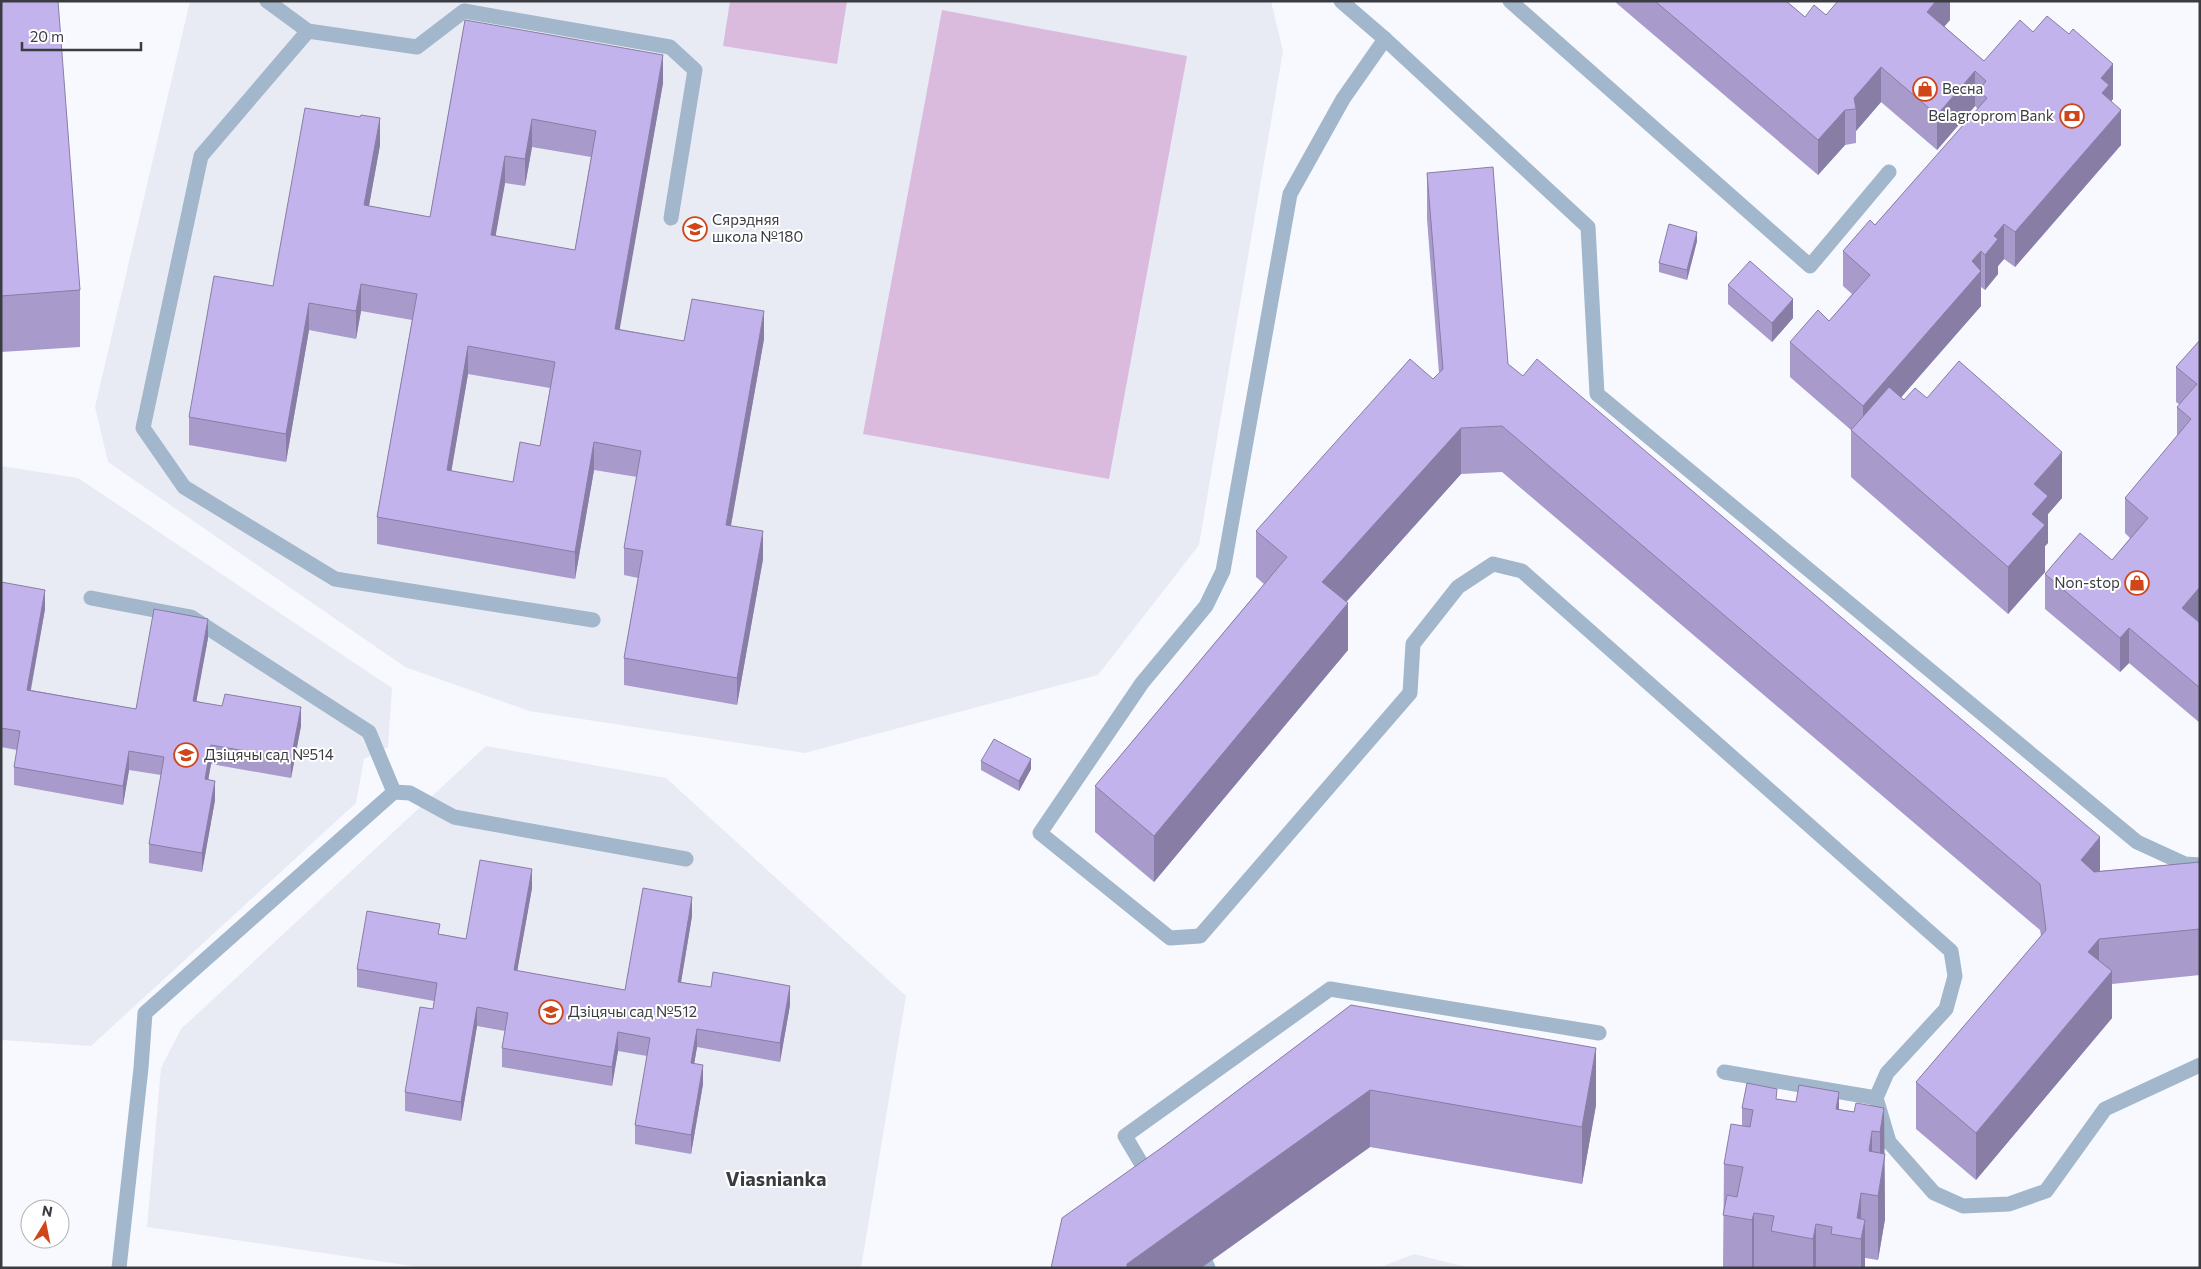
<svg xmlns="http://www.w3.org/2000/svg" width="2201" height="1269" font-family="Commissioner,sans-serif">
<rect width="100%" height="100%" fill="#f7f9ff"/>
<g fill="#e9ebf4">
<polygon points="190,1 1271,1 1283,51 1199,545 1098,675 805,753 529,711 405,667 108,462 95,407"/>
<polygon points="1,466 78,478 392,688 388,747 364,759 356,803 91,1046 1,1040"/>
<polygon points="486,746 666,778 906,996 861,1268 425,1268 147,1227 161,1068 181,1029"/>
<polygon points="1414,1254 1470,1268 1378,1268"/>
</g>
<g fill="#dabbde">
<polygon points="730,1 847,1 837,64 723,46"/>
<polygon points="942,10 1187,56 1109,479 863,434"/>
</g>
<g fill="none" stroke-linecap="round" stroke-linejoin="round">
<g stroke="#a2b7cb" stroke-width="15">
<polyline points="267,1 308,31 417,47 464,11 670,47 695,70 671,218"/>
<polyline points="1341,1 1385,39 1588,227 1597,394 2137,842 2185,864 2200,865"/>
<polyline points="1510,1 1810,266 1889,172"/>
<polyline points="308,31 201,156 143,428 184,487 335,579 593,620"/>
<polyline points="1385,39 1343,99 1290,194 1223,571 1206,606 1142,683 1040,833 1170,938 1200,936 1410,693 1413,644 1458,587 1493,564 1522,571 1951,951 1955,976 1946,1009 1887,1073 1876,1098 1889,1142 1934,1193 1963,1206 2009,1204 2046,1191 2105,1109 2200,1065"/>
<polyline points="91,598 191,617 369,732 394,792"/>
<polyline points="1724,1072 1876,1098"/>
<polyline points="1151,1180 1125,1136 1330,989 1599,1033"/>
<polyline points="1207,1265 1208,1268"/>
<polyline points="119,1268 141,1068 145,1013 394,792 410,793 454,817 686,859"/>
</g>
</g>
<g fill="#a89acb" fill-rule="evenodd">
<polygon points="1,1 80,290 80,347 1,352"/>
<polygon points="1614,1 1786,1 1805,17 1826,15 1950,1 1950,20 1944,26 1984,61 2113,99 2111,101 2121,145 2015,267 2004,259 1998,266 1998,274 1985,290 1981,287 1981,306 1901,397 1904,400 1927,398 2062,498 2048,514 2048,543 2045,546 2045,572 2008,614 1851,477 1851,430 1790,377 1790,342 1829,321 1852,294 1843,286 1843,251 1875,225 1978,109 1975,106 1937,150 1881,102 1856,131 1856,143 1845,145 1818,175"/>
<path d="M465,20L663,83L619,329L684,341L764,339L731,526L763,559L737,705L624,685V658L638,578L624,575V548L637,477L594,470L575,579L377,544V517L412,320L361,311L356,339L309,330L286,462L189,445V417L273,286L360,117L380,145L369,206L430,217ZM532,147L591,157L575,250L495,236L505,183L525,186ZM468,374L550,388L540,446L513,482L451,471Z"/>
<polygon points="1427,173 1508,364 2100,871 2200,862 2200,975 2112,984 2112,1018 1976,1180 1916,1129 1916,1082 2041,936 2040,930 1502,472 1461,474 1346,602 1348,650 1154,882 1095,832 1095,786 1264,584 1256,577 1256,531 1433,379 1439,373 1427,219"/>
<polygon points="1697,241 1687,280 1659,272 1659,263"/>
<polygon points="1728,285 1793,318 1772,342 1728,304"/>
<polygon points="2200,340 2199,622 2200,723 2129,663 2120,672 2045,609 2045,574 2112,560 2130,538 2125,533 2125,498 2177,436 2177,407 2180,405 2176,402 2176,367"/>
<polygon points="1,582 45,609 31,690 136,709 208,638 196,701 301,726 291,778 211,764 208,780 215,800 202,872 149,863 149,844 161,775 129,770 123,805 14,785 14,767 17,750 1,747"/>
<polygon points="981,761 1031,769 1019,791 981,770"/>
<polygon points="532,888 517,971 625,990 692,916 681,982 790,1005 780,1062 697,1047 694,1064 703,1084 691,1154 635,1144 635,1125 647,1056 618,1051 612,1086 502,1067 502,1048 505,1031 477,1026 461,1121 405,1111 405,1092 433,1009 434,1001 357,987 357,969 440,934 466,939"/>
<polygon points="1351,1005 1596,1105 1582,1184 1370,1147 1201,1268 1051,1268 1164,1146"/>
<polygon points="1777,1099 1854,1112 1884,1108 1885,1219 1878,1260 1865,1258 1865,1268 1723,1268 1724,1164 1742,1126 1742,1108"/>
</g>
<g fill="#887da5">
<polygon points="1936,1 1950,1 1950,20 1927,47 1927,12"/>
<polygon points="663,55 663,83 615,356 615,329"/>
<polygon points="2113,64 2113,99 2109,104 2102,128 2101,78"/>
<polygon points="1881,67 1881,102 1856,131 1856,109 1854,98"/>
<polygon points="1975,71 1975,106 1937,150 1937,115"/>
<polygon points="1845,110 1845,145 1818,175 1818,140"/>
<polygon points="2121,110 2121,145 2015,267 2015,232"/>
<polygon points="380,118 380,145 364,233 364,205"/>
<polygon points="532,119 532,147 525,186 525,159"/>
<polygon points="505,156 505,183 491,262 491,235"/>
<polygon points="2004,224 2004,259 1998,266 1998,274 1985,290 1985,255 1994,236"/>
<polygon points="1697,232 1697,241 1687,280 1687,270"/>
<polygon points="1981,251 1981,306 1863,441 1863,406 1972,261"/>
<polygon points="361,284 361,311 356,339 356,311"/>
<polygon points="1793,299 1793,318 1772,342 1772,323"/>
<polygon points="309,303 309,330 286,462 286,434"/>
<polygon points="764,311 764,339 726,552 726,525"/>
<polygon points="468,346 468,374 447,497 447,470"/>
<polygon points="1461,428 1461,474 1322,629 1322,582"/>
<polygon points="594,442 594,470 575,579 575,552"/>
<polygon points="2062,452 2062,498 2048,514 2048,543 2045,546 2045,572 2008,614 2008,567 2032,514 2034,484"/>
<polygon points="763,531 763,559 737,705 737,678"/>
<polygon points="2200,587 2200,622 2182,642 2182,608"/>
<polygon points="45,590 45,609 27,709 27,690"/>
<polygon points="1348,603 1348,650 1154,882 1154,836"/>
<polygon points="208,619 208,638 193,720 193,701"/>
<polygon points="2129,628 2129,663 2120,672 2120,638"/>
<polygon points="301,707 301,726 291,778 291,759"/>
<polygon points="211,745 211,764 205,798 205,779"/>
<polygon points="129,751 129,770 123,805 123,786"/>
<polygon points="1031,759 1031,769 1019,791 1019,781"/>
<polygon points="215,781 215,800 202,872 202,853"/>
<polygon points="2100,837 2100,884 2081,860"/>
<polygon points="532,869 532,888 514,989 514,970"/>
<polygon points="692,897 692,916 678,1000 678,982"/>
<polygon points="2099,939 2099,985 2088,952"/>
<polygon points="2112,971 2112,1018 1976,1180 1976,1133"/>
<polygon points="790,986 790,1005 780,1062 780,1043"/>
<polygon points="477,1007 477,1026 461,1121 461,1102"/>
<polygon points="697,1029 697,1047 691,1082 691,1063"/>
<polygon points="618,1032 618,1051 612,1086 612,1067"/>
<polygon points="1596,1048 1596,1105 1582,1184 1582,1127"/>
<polygon points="703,1065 703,1084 691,1154 691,1135"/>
<polygon points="1370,1090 1370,1147 1201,1268 1127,1268 1127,1264"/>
<polygon points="1839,1092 1839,1157 1836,1109"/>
<polygon points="1884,1108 1885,1219 1878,1260 1878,1196 1880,1184 1880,1132"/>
<polygon points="1872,1131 1872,1195 1869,1151"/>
<polygon points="1861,1193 1861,1239 1857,1218"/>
<polygon points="1754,1213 1754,1268 1752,1268 1752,1220"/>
<polygon points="1865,1220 1865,1268 1861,1268 1861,1239"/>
<polygon points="1816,1224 1816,1268 1813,1268 1813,1239"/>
</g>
<g fill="#c3b3ec" stroke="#887da5" fill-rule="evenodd">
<polygon points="1,1 58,1 80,290 1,296"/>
<polygon points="1655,1 1786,1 1805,17 1814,5 1826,15 1838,1 1936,1 1927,12 1984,61 2020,20 2033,32 2047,16 2069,34 2073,29 2113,64 2101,78 2109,85 2102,93 2121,110 2015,232 2004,224 1994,236 1998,239 1985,255 1981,251 1972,261 1981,271 1863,406 1790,342 1818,310 1829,321 1870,275 1843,251 1870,220 1875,225 1987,98 1978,91 1986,81 1975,71 1937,115 1881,67 1854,98 1856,109 1845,110 1818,140"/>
<path d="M465,20L663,55L615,329L684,341L692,299L764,311L726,525L763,531L737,678L624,658L643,551L624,548L641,451L594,442L575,552L377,517L417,294L361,284L356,311L309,303L286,434L189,417L214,276L273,286L305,108L360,117L361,115L380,118L364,205L430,217ZM532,119L596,131L575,250L491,235L505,156L525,159ZM468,346L555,362L540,446L520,442L513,482L447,470Z"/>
<polygon points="1493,167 1508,364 1523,376 1537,359 2100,837 2081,860 2094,872 2200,862 2200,929 2099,939 2088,952 2112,971 1976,1133 1916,1082 2046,930 2040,884 1502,426 1461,428 1322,582 1348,603 1154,836 1095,786 1287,557 1256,531 1410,359 1433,379 1443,369 1427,173"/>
<polygon points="1669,224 1697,232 1687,270 1659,263"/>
<polygon points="1750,261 1793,299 1772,323 1728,285"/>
<polygon points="2200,340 2200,587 2182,608 2200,623 2200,688 2129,628 2120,638 2045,574 2080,533 2112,560 2148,518 2125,498 2191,419 2177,407 2197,384 2176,367"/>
<polygon points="1959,361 2062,452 2034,484 2048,496 2032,514 2045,525 2008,567 1851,430 1889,387 1904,400 1915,388 1927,398"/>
<polygon points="1,582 45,590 27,690 136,709 154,609 208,619 193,701 222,706 225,694 301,707 291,759 211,745 205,779 215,781 202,853 149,844 164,757 129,751 123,786 14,767 20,731 1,728"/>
<polygon points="994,739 1031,759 1019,781 981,761"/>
<polygon points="480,860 532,869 514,970 625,990 643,888 692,897 678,982 711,987 713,972 790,986 780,1043 697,1029 691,1063 703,1065 691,1135 635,1125 650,1038 618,1032 612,1067 502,1048 508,1013 477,1007 461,1102 405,1092 420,1007 433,1009 437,983 357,969 367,911 440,924 438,934 466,939"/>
<polygon points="1351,1005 1596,1048 1582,1127 1370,1090 1127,1264 1127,1268 1051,1268 1062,1218 1164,1146"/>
<polygon points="1747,1083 1777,1089 1776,1099 1796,1102 1799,1085 1839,1092 1836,1109 1854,1112 1856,1103 1884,1108 1880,1132 1872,1131 1869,1151 1885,1154 1878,1196 1861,1193 1857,1218 1865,1220 1861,1239 1831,1234 1832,1227 1816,1224 1813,1239 1771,1231 1774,1216 1754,1213 1752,1220 1723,1215 1727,1195 1737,1197 1743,1167 1724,1164 1731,1124 1750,1127 1753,1110 1742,1108"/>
</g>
<defs>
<g id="shop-ring" transform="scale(1.25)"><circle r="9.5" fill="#fff" stroke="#ce4619" stroke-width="1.5"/><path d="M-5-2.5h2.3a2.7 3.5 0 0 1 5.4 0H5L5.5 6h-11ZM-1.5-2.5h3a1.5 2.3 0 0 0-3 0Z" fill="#ce4619"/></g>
<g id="bank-ring" transform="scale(1.25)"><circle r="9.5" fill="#fff" stroke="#ce4619" stroke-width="1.5"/><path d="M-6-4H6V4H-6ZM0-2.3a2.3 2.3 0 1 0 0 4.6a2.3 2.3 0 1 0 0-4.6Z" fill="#ce4619"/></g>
<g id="school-ring" transform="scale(1.25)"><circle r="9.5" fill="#fff" stroke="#ce4619" stroke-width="1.5"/><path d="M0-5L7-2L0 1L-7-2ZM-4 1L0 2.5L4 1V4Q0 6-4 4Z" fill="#ce4619"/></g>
</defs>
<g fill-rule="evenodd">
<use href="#shop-ring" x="1925" y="89"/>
<use href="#bank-ring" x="2072" y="116"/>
<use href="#school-ring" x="695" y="229"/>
<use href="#shop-ring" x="2137" y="583"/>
<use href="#school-ring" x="186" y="755"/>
<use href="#school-ring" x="551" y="1012"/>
</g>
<g text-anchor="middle" stroke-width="4" stroke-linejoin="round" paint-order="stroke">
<g font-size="15" fill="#3a3c42" stroke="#fff" text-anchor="start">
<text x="1942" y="94">Весна</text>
<text x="2054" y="121" text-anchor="end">Belagroprom Bank</text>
<text x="712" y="225">Сярэдняя<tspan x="712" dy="17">школа №180</tspan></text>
<text x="2120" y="588" text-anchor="end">Non-stop</text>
<text x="204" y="760">Дзіцячы сад №514</text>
<text x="568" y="1017">Дзіцячы сад №512</text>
</g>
<g font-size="20" font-weight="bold" fill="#3a3c42" stroke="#fff">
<text x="776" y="1186">Viasnianka</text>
</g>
</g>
<rect width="2201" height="1269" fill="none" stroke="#3a3c42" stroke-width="5"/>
<g transform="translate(45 1224) rotate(10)"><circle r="24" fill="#ffffff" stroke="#b0b1b3"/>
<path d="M0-4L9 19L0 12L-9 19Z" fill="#ce4619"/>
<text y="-8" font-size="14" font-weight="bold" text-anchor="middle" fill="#3a3c42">N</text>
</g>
<path d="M22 42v8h119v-8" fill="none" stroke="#3a3c42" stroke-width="2.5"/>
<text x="30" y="42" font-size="15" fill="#3a3c42" stroke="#ffffff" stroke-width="4" paint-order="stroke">20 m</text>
</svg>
